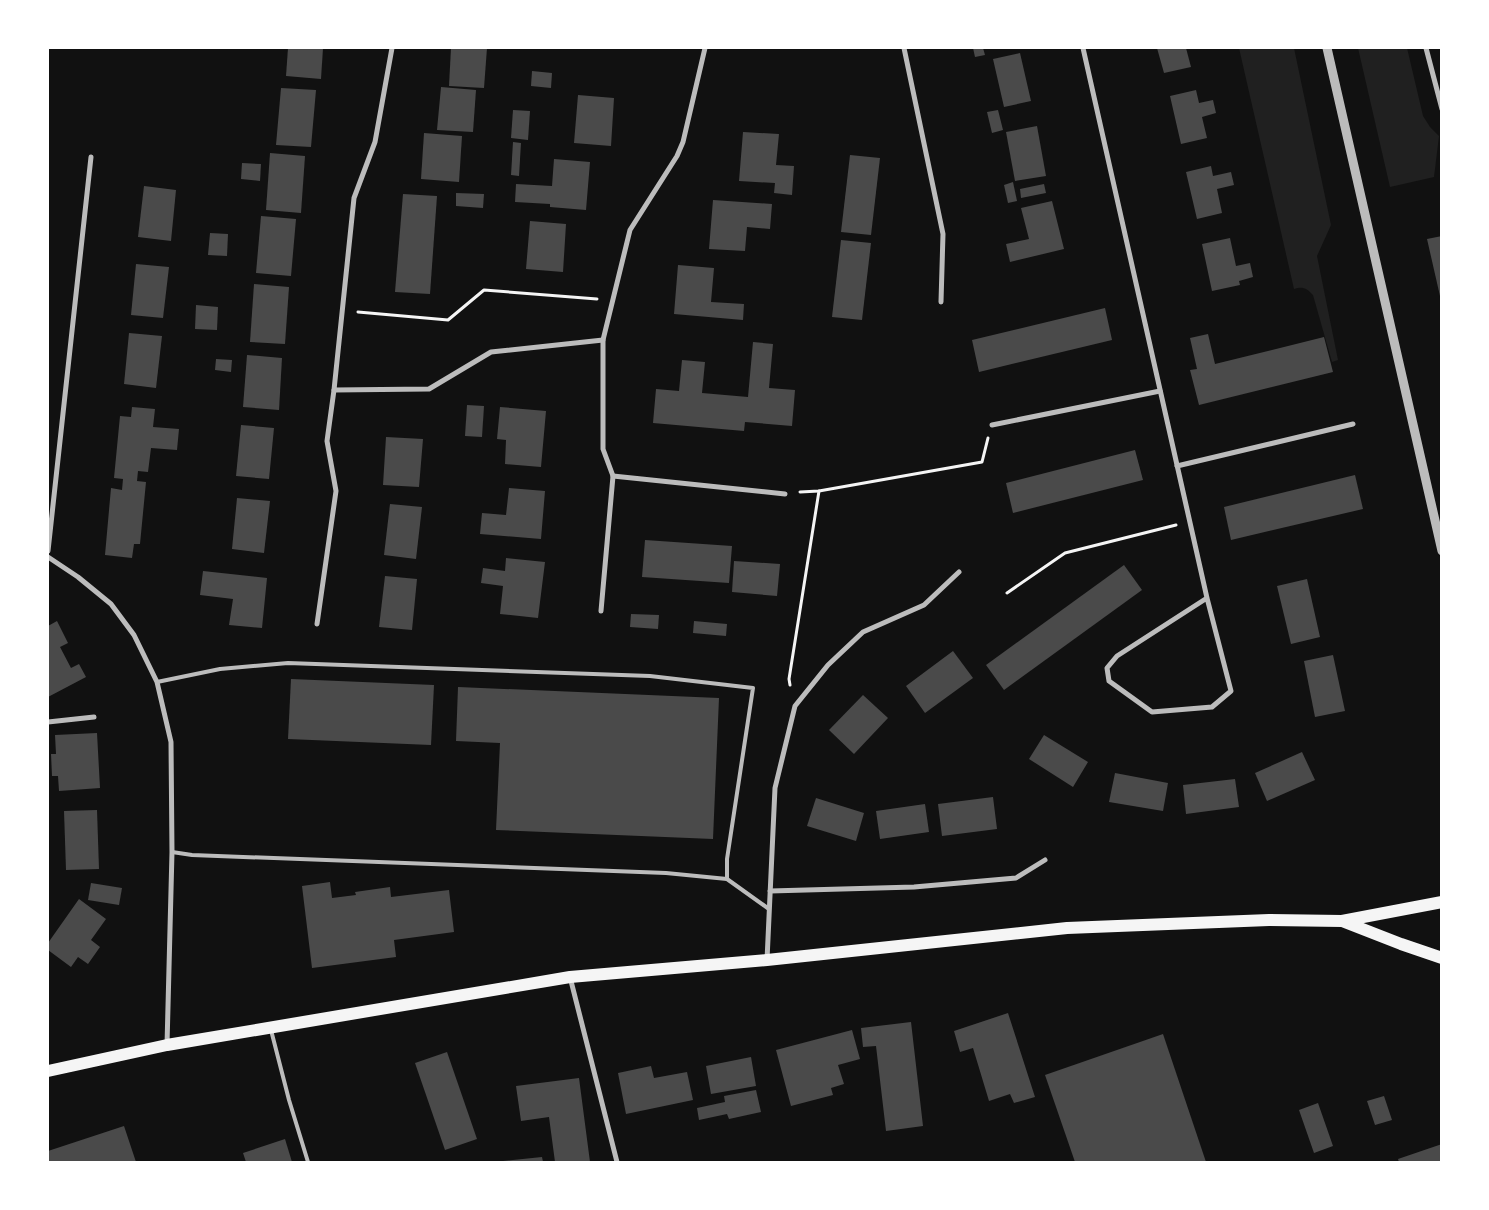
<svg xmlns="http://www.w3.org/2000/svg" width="1489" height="1210" font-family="Merriweather,serif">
<rect width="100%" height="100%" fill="#111"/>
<g fill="#202020">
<path d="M1239,48H1294L1331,225L1317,256L1338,360L1332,362L1313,295C1307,288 1302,286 1294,289Z"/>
<polygon points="1358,48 1407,48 1423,116 1430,127 1439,136 1434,177 1390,187"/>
</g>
<g fill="#4a4a4a">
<polygon points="288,48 323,48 321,79 286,76"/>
<polygon points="451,48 487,48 484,88 449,86"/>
<polygon points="973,48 983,48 985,55 975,57"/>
<polygon points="1157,48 1186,48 1191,67 1164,73"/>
<polygon points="1020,53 1031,101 1004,107 993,59"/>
<polygon points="532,71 552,73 551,88 531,86"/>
<polygon points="441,87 476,90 473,132 437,130"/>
<polygon points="281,88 316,90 311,147 276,145"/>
<polygon points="1196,90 1199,103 1213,100 1216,113 1202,117 1207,138 1181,144 1170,96"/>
<polygon points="578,95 614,98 611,146 574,143"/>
<polygon points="513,110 530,111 528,140 511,138"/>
<polygon points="998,110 1003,130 992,133 987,112"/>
<polygon points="1037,126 1046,176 1015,181 1006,132"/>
<polygon points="743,132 779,134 776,165 794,166 792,195 774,193 775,183 739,181"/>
<polygon points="424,133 462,136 459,182 421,179"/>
<polygon points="513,142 521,143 519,176 511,175"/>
<polygon points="270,153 305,156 301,213 266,210"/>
<polygon points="850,155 880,158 871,235 841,232"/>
<polygon points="554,159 590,162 586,210 550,207 550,204 515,202 516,184 552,186"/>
<polygon points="242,163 261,164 260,181 241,179"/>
<polygon points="1211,166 1213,176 1231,172 1234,185 1217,189 1222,213 1197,219 1186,172"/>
<polygon points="1013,182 1017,201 1008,203 1004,185"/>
<polygon points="1044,184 1046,193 1021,198 1020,189"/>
<polygon points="144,186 176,190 171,241 138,237"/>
<polygon points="456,193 484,194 483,208 456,206"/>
<polygon points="403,194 437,196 430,294 395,292"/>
<polygon points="713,200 772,204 770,229 747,227 745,251 709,249"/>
<polygon points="1052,201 1064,249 1010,262 1006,244 1029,239 1021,208"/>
<polygon points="261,216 296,219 291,276 256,273"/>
<polygon points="530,221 566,224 563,272 526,269"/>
<polygon points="210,233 228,234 227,256 208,255"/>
<polygon points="1442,236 1442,296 1440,296 1427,239"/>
<polygon points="1230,238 1236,266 1250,263 1253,277 1239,281 1240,285 1212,291 1202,244"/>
<polygon points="841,240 871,243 862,320 832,317"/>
<polygon points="136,264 169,267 163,318 131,315"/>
<polygon points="678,265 714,268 711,302 744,304 743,320 674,314"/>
<polygon points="254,284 289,287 285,344 250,342"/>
<polygon points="196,305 218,307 217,330 195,329"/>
<polygon points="1105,308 1112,340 979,372 972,340"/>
<polygon points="129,333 162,336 156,388 124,384"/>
<polygon points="1208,334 1215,364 1324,337 1333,372 1199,405 1190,370 1197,369 1190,338"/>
<polygon points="753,342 773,344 769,388 795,390 792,426 745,422 744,431 653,423 656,389 679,391 682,360 705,362 702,393 748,397"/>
<polygon points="247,355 282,358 279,410 243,407"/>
<polygon points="216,359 232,360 231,372 215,370"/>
<polygon points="467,405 484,406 482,437 465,436"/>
<polygon points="132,407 155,409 153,427 179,429 177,450 151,448 148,472 138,471 137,481 146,482 140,544 134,544 132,558 105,555 111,488 122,490 123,479 114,478 120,416 131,417"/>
<polygon points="500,407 546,411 541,467 505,464 506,440 497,439"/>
<polygon points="241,425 274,428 269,479 236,476"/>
<polygon points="386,437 423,439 419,487 383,485"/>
<polygon points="1135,450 1143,480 1013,513 1006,483"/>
<polygon points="1355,475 1363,509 1231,540 1224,507"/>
<polygon points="509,488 545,491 541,539 480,534 482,513 506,515"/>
<polygon points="237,498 270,501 264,553 232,549"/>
<polygon points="390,504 422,507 416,559 384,555"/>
<polygon points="645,540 732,546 729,583 642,577"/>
<polygon points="506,558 545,562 538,618 500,614 503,586 481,583 483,568 505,571"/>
<polygon points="734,561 780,564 777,596 732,592"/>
<polygon points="1124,565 1142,590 1004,690 986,665"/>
<polygon points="203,571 267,578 262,628 229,625 233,599 200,595"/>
<polygon points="385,576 417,579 412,630 379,627"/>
<polygon points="1307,579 1320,637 1291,644 1277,586"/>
<polygon points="631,614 659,615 658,629 630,627"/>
<polygon points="57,621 68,643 60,647 71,668 79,664 86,677 48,697 48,626"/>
<polygon points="694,621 727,624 726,636 693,633"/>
<polygon points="953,651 973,678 925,713 906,686"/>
<polygon points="1333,655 1345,711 1315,717 1304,661"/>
<polygon points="291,679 434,685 431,745 288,739"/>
<polygon points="458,687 719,698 713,839 496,830 500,743 456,741"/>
<polygon points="863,695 888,718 854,754 829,730"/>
<polygon points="97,733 100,788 59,791 58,776 52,776 51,754 56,754 55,735"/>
<polygon points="1044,735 1088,762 1073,787 1029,759"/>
<polygon points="1302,752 1315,780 1267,801 1255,773"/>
<polygon points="1115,773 1168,783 1163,811 1109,802"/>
<polygon points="1235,779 1239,807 1186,814 1183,785"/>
<polygon points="993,797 997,829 942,836 938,804"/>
<polygon points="816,798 864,813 856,841 807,826"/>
<polygon points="925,804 929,832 880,839 876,811"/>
<polygon points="97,810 99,869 66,870 64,811"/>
<polygon points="330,882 332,898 356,895 355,892 390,887 391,897 449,890 454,932 394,940 396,957 312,968 302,886"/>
<polygon points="91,883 122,888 119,905 88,900"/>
<polygon points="79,899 106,919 91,940 100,947 88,964 78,957 71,967 48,950 48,943"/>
<polygon points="1008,1013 1035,1097 1014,1103 1010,1094 989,1101 973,1048 960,1052 954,1031"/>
<polygon points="911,1022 923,1126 886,1131 876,1046 863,1047 861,1028"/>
<polygon points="852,1030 860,1059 838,1065 844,1084 831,1088 833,1095 791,1106 776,1050"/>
<polygon points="1163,1034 1206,1162 1075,1162 1045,1075"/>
<polygon points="447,1052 477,1139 445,1150 415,1063"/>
<polygon points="751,1057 756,1086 711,1094 706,1066"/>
<polygon points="651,1066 654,1078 687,1072 693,1100 626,1114 618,1073"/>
<polygon points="579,1078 590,1162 555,1162 549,1117 521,1121 516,1086"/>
<polygon points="756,1090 761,1112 729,1119 727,1114 699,1120 697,1108 725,1102 724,1096"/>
<polygon points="1384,1096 1392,1120 1375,1125 1367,1101"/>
<polygon points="1318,1103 1333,1146 1314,1153 1299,1110"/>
<polygon points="124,1126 136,1162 48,1162 48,1151"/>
<polygon points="285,1139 292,1162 246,1162 243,1153"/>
<polygon points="1442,1144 1442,1162 1399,1162 1398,1159"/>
<polygon points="542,1157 543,1162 503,1162 503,1161"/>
</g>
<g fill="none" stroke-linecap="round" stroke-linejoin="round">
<g stroke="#f5f5f5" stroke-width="3">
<polyline points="358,312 448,320 484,290 597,299"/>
<polyline points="800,492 819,491 982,462 988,438"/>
<polyline points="1007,593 1065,553 1176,525"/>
<polyline points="790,685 789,679 819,491"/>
</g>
<g stroke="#bcbcbc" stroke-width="4">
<polyline points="157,682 220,669 288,663 650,676 753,688 727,859 727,879"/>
<polyline points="172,852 192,855 666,873 727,879 769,909"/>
<polyline points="271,1030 289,1100 308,1162"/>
</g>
<g stroke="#bcbcbc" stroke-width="5">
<polyline points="392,48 375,142 354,198 334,390 429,389 491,352 603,340"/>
<polyline points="904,48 943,234 941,302"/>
<polyline points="1083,48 1207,598 1231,691 1212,707 1152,712 1109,681 1107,668 1117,656 1207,598"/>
<polyline points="1426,48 1442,109"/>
<polyline points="992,425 1160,391"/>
<polyline points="1177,466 1353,424"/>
<polyline points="613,476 785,494"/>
<polyline points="48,551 91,157"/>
<polyline points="48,557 78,577 111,604 134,635 157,682 171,742 172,852 167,1045"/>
<polyline points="601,611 613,476 603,449 603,340 630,230 677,156 683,142 705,48"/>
<polyline points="317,624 336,491 327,441 334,390"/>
<polyline points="48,722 94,717"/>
<polyline points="770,891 914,887 1016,878 1045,860"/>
<polyline points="767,960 775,788 795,706 828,665 863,632 924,605 959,572"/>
<polyline points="570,977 617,1162"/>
</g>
<polyline stroke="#bcbcbc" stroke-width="9" points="1327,48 1442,551"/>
<g stroke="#f5f5f5" stroke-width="12">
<polyline points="1342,921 1401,944 1442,958"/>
<polyline points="48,1071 167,1045 570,977 767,960 1067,928 1269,920 1342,921 1442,902"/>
</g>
</g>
<rect width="1489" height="1210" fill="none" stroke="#ffffff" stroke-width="98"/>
</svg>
